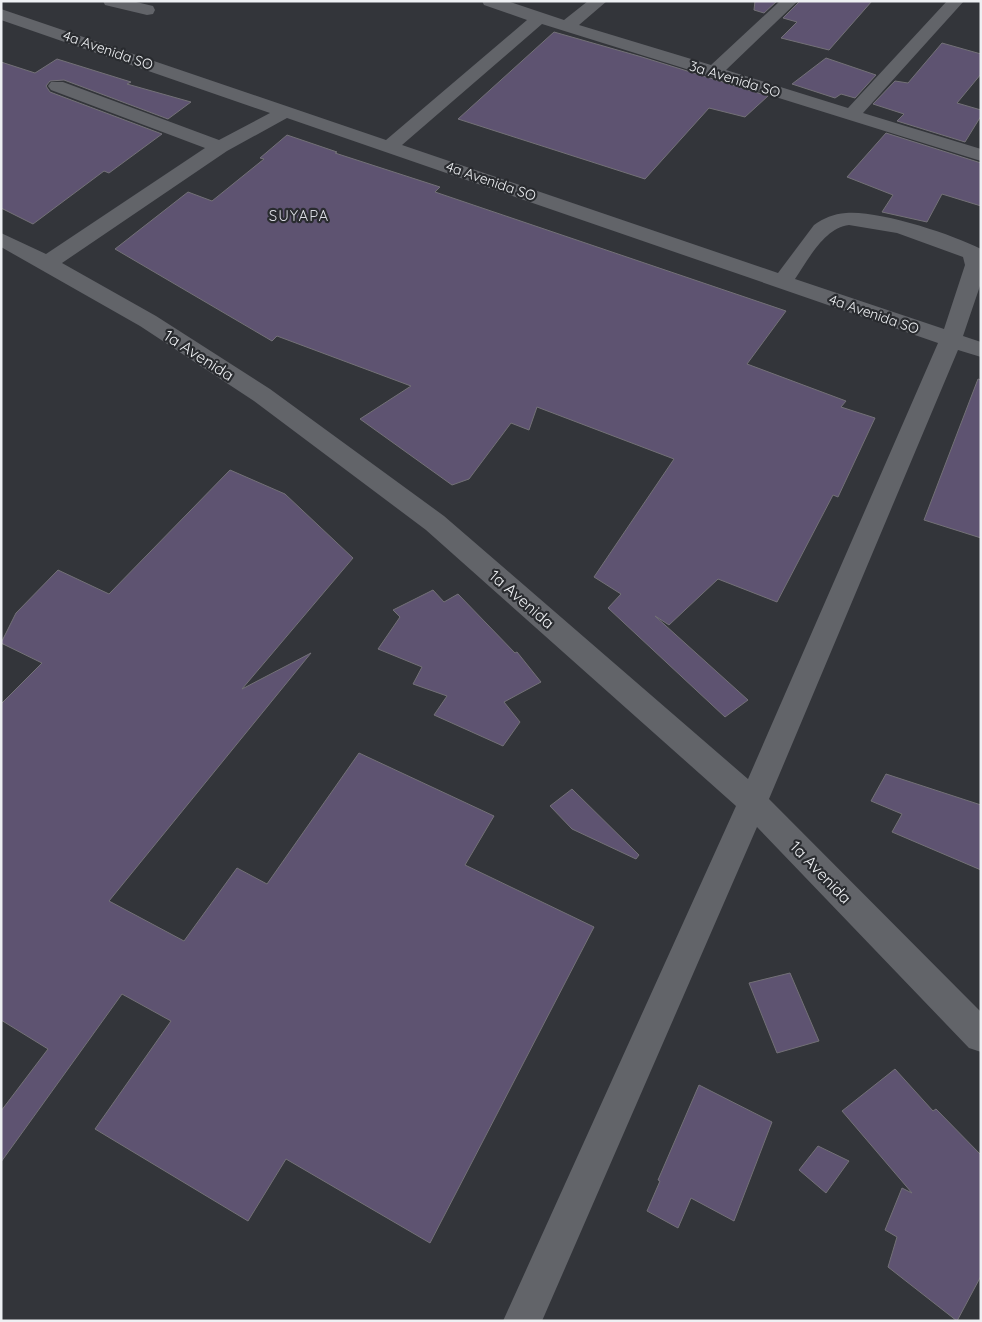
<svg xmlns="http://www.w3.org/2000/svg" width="982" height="1322" font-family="Quicksand,sans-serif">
<rect width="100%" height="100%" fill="#33353a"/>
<g fill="#5e5371" stroke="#737177">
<polygon points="755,1 777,1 764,13 754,10"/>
<polygon points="800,1 872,1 829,50 781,38 797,22 783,18"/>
<polygon points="554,32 642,57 768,96 745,117 709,108 645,179 458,119"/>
<polygon points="942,43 981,54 981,74 957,103 981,110 981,116 965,142 897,121 904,114 873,104 895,81 908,83"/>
<polygon points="826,58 876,75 855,98 841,94 835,98 792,84"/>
<polygon points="57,59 131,82 127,84 191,102 168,119 64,80 50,81 46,86 50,92 162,134 109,173 104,171 33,224 1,208 1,62 35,73"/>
<polygon points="886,133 981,163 981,206 942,194 927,222 882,212 893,195 847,177"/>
<polygon points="287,135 337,152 335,153 440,187 435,192 786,311 747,364 846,401 841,407 875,418 838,497 833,495 777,602 718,579 669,625 655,616 748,700 725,717 608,608 621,594 594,577 674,459 537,407 529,430 511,423 469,479 452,485 360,419 411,386 277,336 272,341 115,249 188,192 212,201 264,159 260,158"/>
<polygon points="978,379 981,380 981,538 924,520"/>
<polygon points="230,470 285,494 353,558 242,689 311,653 109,901 184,941 237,868 267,884 359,753 494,816 465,865 594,927 430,1243 286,1159 248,1221 95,1129 171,1021 122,994 1,1162 1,1111 48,1049 1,1020 1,704 42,663 1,643 16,613 58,570 109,594"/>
<polygon points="433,590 444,602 458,594 515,653 517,652 541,682 504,702 520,722 503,746 434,715 447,696 413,684 422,667 378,649 400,617 393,610"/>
<polygon points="886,774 981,805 981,870 892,832 902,814 871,801"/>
<polygon points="572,789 639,855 636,859 572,829 550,806"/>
<polygon points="790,973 819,1041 777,1053 749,983"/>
<polygon points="895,1069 933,1111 936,1109 981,1155 981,1276 957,1321 888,1267 897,1237 885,1230 902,1188 912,1193 842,1111"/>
<polygon points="699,1085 772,1122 734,1221 691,1198 678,1228 647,1211 660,1181 658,1180"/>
<polygon points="818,1146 849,1161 826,1193 799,1170"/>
</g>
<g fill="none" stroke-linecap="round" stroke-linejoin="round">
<g fill="#626469" fill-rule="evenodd">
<polygon points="103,1 132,1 153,6 155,10 153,14 147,15 105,5"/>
<path d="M482,1H507L564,20L588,1H607L579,25L711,65L780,1H798L726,70L848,108L947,1H964L863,113L981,149V161L542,24L402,145L778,273L814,225C824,218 833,214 846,213C878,210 952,234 981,249V283L963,336L981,342V357L958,350L769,799L981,1012V1052L969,1048L757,827L542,1321H503L736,806L426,530L254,401L140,326L1,247V233L46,254L205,148L51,90L48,86L51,82H63L219,140L270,113L1,20V9L386,140L527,20L484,5ZM287,118L938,343L748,779L444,516L270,389L156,316L62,263L227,151ZM849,225L897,233L963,257L965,265L944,329L795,279C808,260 824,228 849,225Z"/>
</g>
</g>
<g text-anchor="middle" stroke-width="4.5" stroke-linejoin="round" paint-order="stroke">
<g font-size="14" fill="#eef0f3" stroke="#292b2f">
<text transform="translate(108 50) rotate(19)" y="5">4a Avenida SO</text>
<text transform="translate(735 79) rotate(17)" y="5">3a Avenida SO</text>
<text transform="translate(491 181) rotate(19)" y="5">4a Avenida SO</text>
<text transform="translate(874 314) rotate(19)" y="5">4a Avenida SO</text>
</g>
<g font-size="15" letter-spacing="1" fill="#dadce3" stroke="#292b2f">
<text x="299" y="221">SUYAPA</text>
</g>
<g font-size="16" fill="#eef0f3" stroke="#292b2f">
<text transform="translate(199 355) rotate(33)" y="6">1a Avenida</text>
<text transform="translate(522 599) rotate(41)" y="6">1a Avenida</text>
<text transform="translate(821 872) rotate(46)" y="6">1a Avenida</text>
</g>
</g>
<rect width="982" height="1322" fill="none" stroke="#eef0f3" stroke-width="5"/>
</svg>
